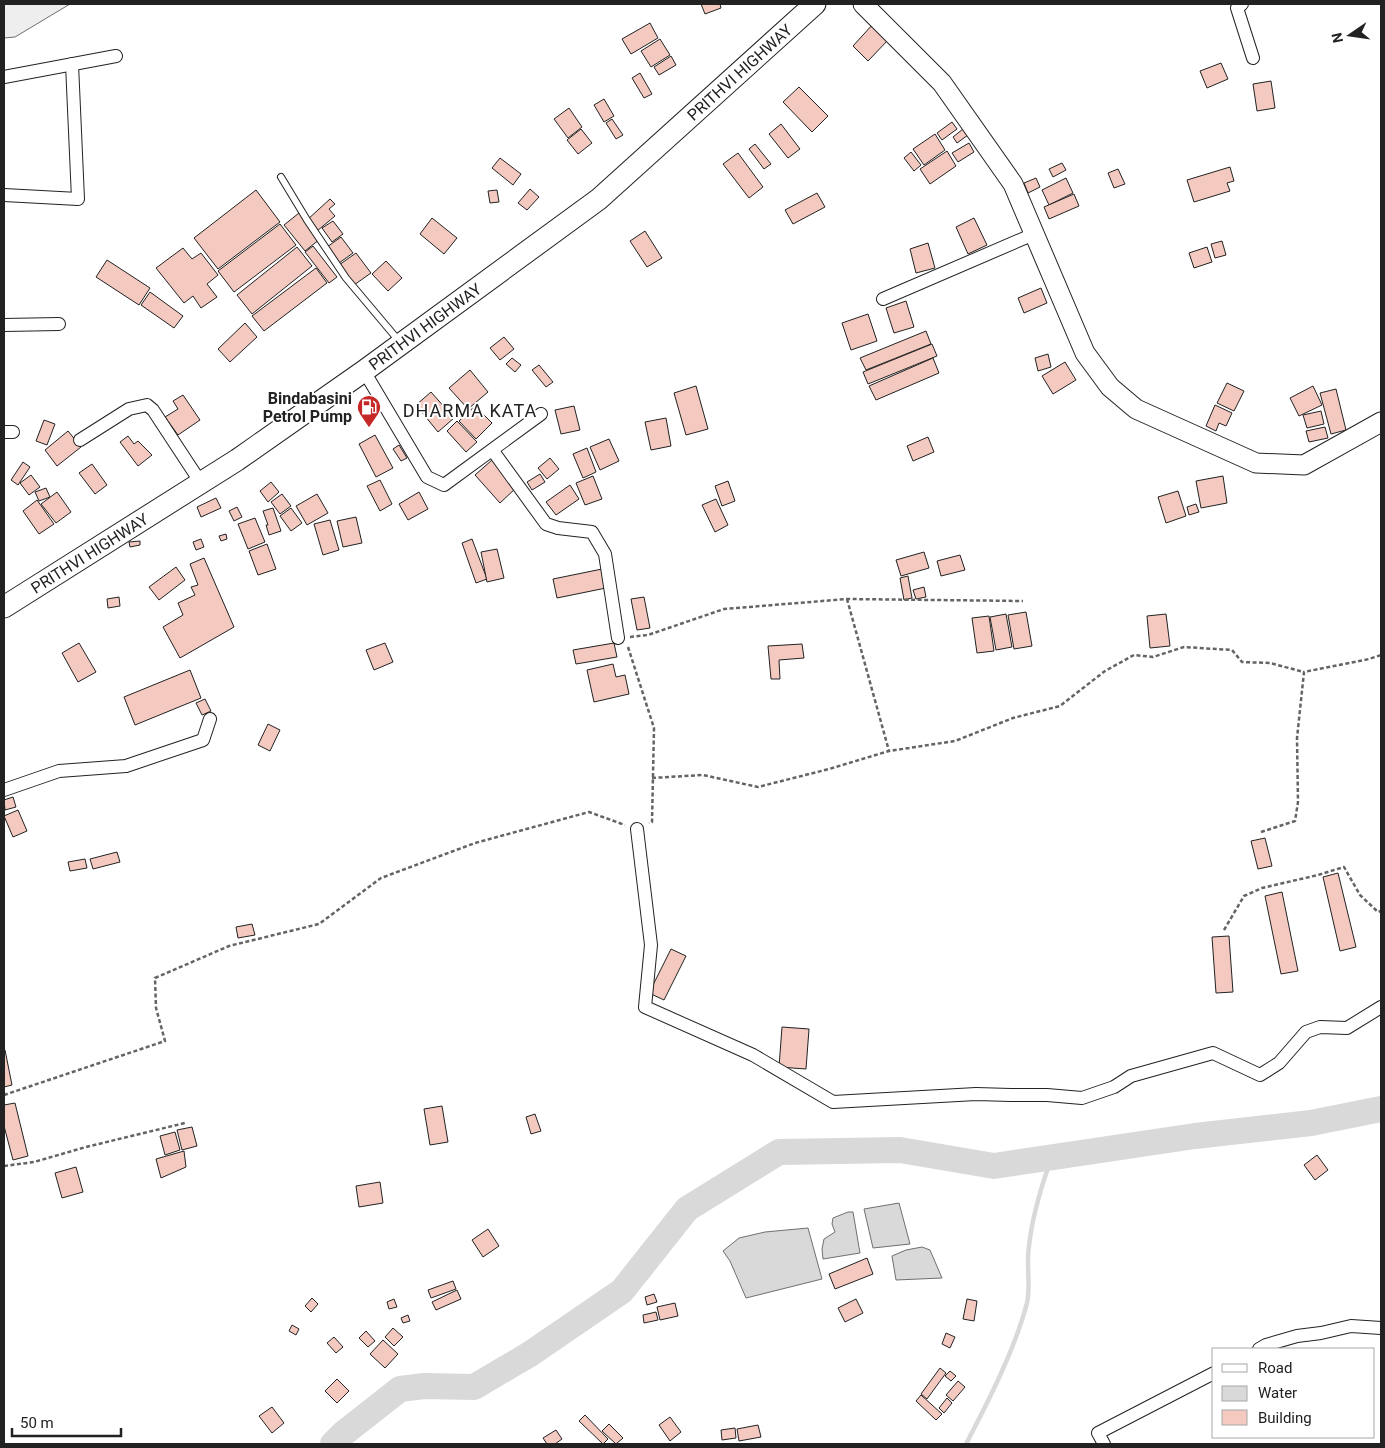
<svg xmlns="http://www.w3.org/2000/svg" width="1385" height="1448" font-family="Roboto,sans-serif">
<rect width="100%" height="100%" fill="#fff"/>
<polygon fill="#eee" stroke="#6f6f6f" points="4,4 70,4 15,37 4,38"/>
<g fill="#d9d9d9" stroke="#6f6f6f">
<polygon points="899,1203 910,1244 873,1248 864,1209"/>
<polygon points="848,1212 853,1212 860,1253 823,1259 822,1249 824,1239 835,1232 832,1224 833,1218"/>
<polygon points="808,1228 822,1279 746,1298 730,1261 723,1251 739,1238 765,1232"/>
<polygon points="922,1247 930,1250 942,1278 896,1280 892,1256 906,1250"/>
</g>
<g fill="none" stroke-linecap="round" stroke-linejoin="round">
<path stroke="#d9d9d9" stroke-width="4.5" d="M966,1444C988,1402 1015,1349 1027,1303C1031,1285 1026,1265 1029,1246C1032,1219 1039,1194 1048,1168L1085,1152"/>
<polyline stroke="#d9d9d9" stroke-width="26" points="333,1444 344,1433 400,1389 424,1386 474,1387 530,1354 622,1291 687,1209 779,1152 900,1150 994,1166 1195,1136 1311,1123 1381,1109"/>
</g>
<g fill="#f3c9c0" stroke="#222">
<polygon points="701,4 720,4 721,8 705,14"/>
<polygon points="650,23 658,38 631,54 622,39"/>
<polygon points="873,24 889,39 868,61 853,46"/>
<polygon points="660,39 670,55 651,67 641,51"/>
<polygon points="671,56 676,65 659,75 654,67"/>
<polygon points="1221,63 1228,79 1207,88 1200,71"/>
<polygon points="640,73 652,94 644,98 632,78"/>
<polygon points="1271,81 1275,108 1257,111 1253,84"/>
<polygon points="799,87 828,116 812,132 783,102"/>
<polygon points="604,99 614,116 604,122 594,105"/>
<polygon points="569,108 582,127 568,138 554,119"/>
<polygon points="612,119 623,135 616,139 606,123"/>
<polygon points="952,122 957,129 942,140 937,133"/>
<polygon points="781,124 800,149 788,158 769,134"/>
<polygon points="581,129 592,143 578,154 567,140"/>
<polygon points="963,129 968,135 957,143 953,137"/>
<polygon points="935,134 945,150 924,165 913,149"/>
<polygon points="969,143 974,152 958,162 952,153"/>
<polygon points="755,144 771,164 764,169 749,149"/>
<polygon points="947,151 956,166 930,184 920,169"/>
<polygon points="911,152 921,165 914,171 904,158"/>
<polygon points="738,153 763,187 749,198 723,164"/>
<polygon points="500,158 521,174 513,185 492,168"/>
<polygon points="1062,163 1066,170 1053,177 1049,169"/>
<polygon points="1230,167 1234,181 1227,183 1230,191 1194,202 1187,180"/>
<polygon points="1118,169 1125,184 1114,188 1108,173"/>
<polygon points="1036,178 1040,187 1028,193 1024,183"/>
<polygon points="1066,178 1073,193 1049,205 1042,190"/>
<polygon points="530,189 539,197 527,210 518,203"/>
<polygon points="256,190 280,222 218,269 194,238"/>
<polygon points="497,190 499,202 490,203 488,191"/>
<polygon points="817,193 825,207 793,224 785,210"/>
<polygon points="1074,194 1079,206 1049,219 1044,207"/>
<polygon points="330,199 335,204 329,209 335,216 317,231 307,220"/>
<polygon points="299,213 320,239 305,251 284,225"/>
<polygon points="432,218 457,238 444,254 420,234"/>
<polygon points="974,218 987,245 968,254 956,227"/>
<polygon points="333,221 343,234 332,242 322,228"/>
<polygon points="280,224 296,245 234,292 218,271"/>
<polygon points="645,231 662,258 647,267 630,241"/>
<polygon points="341,237 353,253 339,263 327,247"/>
<polygon points="1222,241 1226,255 1215,258 1211,244"/>
<polygon points="928,243 935,268 916,273 910,249"/>
<polygon points="313,246 337,277 329,283 305,252"/>
<polygon points="297,247 312,266 252,314 237,295"/>
<polygon points="1207,247 1212,262 1194,268 1189,253"/>
<polygon points="183,248 192,259 201,253 218,275 207,284 217,297 201,308 193,296 184,303 156,268"/>
<polygon points="356,253 371,273 354,285 339,265"/>
<polygon points="107,260 150,288 139,305 96,277"/>
<polygon points="386,261 402,278 388,291 372,274"/>
<polygon points="316,268 327,283 264,331 252,316"/>
<polygon points="1041,288 1047,303 1024,313 1018,298"/>
<polygon points="150,292 183,316 174,328 141,305"/>
<polygon points="906,301 914,327 894,333 886,308"/>
<polygon points="868,314 877,341 851,350 842,323"/>
<polygon points="245,323 257,337 230,362 218,349"/>
<polygon points="926,331 931,344 866,370 860,358"/>
<polygon points="504,337 514,349 500,360 490,348"/>
<polygon points="932,344 937,356 868,384 863,372"/>
<polygon points="1048,354 1051,367 1038,371 1035,358"/>
<polygon points="512,358 521,365 515,372 506,364"/>
<polygon points="933,358 939,373 876,400 869,386"/>
<polygon points="1065,362 1076,380 1053,394 1042,376"/>
<polygon points="539,365 553,382 546,387 532,370"/>
<polygon points="470,370 488,392 468,409 449,388"/>
<polygon points="1227,383 1244,391 1234,411 1217,403"/>
<polygon points="696,386 708,429 686,435 674,393"/>
<polygon points="1313,386 1322,405 1299,416 1290,398"/>
<polygon points="1336,389 1346,430 1331,434 1320,393"/>
<polygon points="431,392 454,418 438,432 416,405"/>
<polygon points="183,395 200,420 178,435 165,417 178,409 173,401"/>
<polygon points="1215,405 1232,413 1226,426 1219,423 1216,431 1206,426"/>
<polygon points="475,406 492,423 476,439 459,421"/>
<polygon points="574,406 580,430 561,434 555,410"/>
<polygon points="1321,411 1324,424 1307,428 1303,415"/>
<polygon points="666,418 671,446 651,450 645,422"/>
<polygon points="44,420 55,424 47,445 36,441"/>
<polygon points="457,421 477,442 466,452 447,431"/>
<polygon points="1325,427 1328,438 1309,442 1306,431"/>
<polygon points="68,431 81,447 57,466 45,450"/>
<polygon points="375,435 393,468 376,477 359,444"/>
<polygon points="128,436 134,444 138,441 152,455 138,466 120,442"/>
<polygon points="928,437 934,452 913,461 907,446"/>
<polygon points="609,439 619,461 600,470 590,447"/>
<polygon points="399,445 407,458 401,461 393,449"/>
<polygon points="587,448 596,472 583,478 573,454"/>
<polygon points="550,458 559,469 547,479 538,468"/>
<polygon points="492,460 516,488 500,503 475,475"/>
<polygon points="23,462 30,467 18,485 11,480"/>
<polygon points="92,464 107,485 95,494 79,473"/>
<polygon points="540,474 545,482 532,490 527,482"/>
<polygon points="31,475 40,487 29,495 20,483"/>
<polygon points="593,476 602,499 585,505 576,483"/>
<polygon points="1223,476 1227,503 1201,508 1196,481"/>
<polygon points="380,480 392,504 380,511 367,486"/>
<polygon points="728,481 735,501 722,506 715,486"/>
<polygon points="271,482 279,492 268,502 260,491"/>
<polygon points="570,485 579,499 556,515 546,502"/>
<polygon points="46,488 50,497 39,501 35,492"/>
<polygon points="1178,491 1186,516 1166,523 1158,497"/>
<polygon points="57,492 71,512 56,523 41,504"/>
<polygon points="419,492 428,509 408,520 399,504"/>
<polygon points="282,494 291,506 280,514 271,502"/>
<polygon points="317,494 328,513 307,525 296,506"/>
<polygon points="216,498 221,508 201,517 197,507"/>
<polygon points="716,499 728,525 715,532 702,505"/>
<polygon points="37,500 54,524 39,534 23,511"/>
<polygon points="1196,504 1199,512 1189,515 1187,507"/>
<polygon points="237,507 242,517 234,521 229,511"/>
<polygon points="273,508 281,531 269,535 266,525 268,525 263,511"/>
<polygon points="291,508 302,523 291,531 280,516"/>
<polygon points="356,517 362,543 343,547 337,521"/>
<polygon points="255,518 265,542 248,549 238,524"/>
<polygon points="330,520 339,550 323,555 314,524"/>
<polygon points="226,534 227,539 221,541 219,536"/>
<polygon points="201,539 204,547 196,550 193,542"/>
<polygon points="472,539 487,579 476,583 462,543"/>
<polygon points="140,541 140,545 130,547 129,542"/>
<polygon points="267,544 276,569 258,575 249,551"/>
<polygon points="497,549 504,578 487,582 481,552"/>
<polygon points="924,552 929,568 901,576 896,560"/>
<polygon points="960,555 965,570 941,576 937,561"/>
<polygon points="204,558 234,627 180,658 163,627 183,615 178,603 195,595 191,587 198,585 190,564"/>
<polygon points="176,567 185,580 159,600 149,587"/>
<polygon points="602,569 606,588 557,598 553,579"/>
<polygon points="908,576 912,598 904,600 900,578"/>
<polygon points="924,587 926,597 916,599 913,590"/>
<polygon points="119,597 120,606 108,608 107,599"/>
<polygon points="644,597 650,628 637,630 631,599"/>
<polygon points="1026,612 1032,646 1014,649 1008,615"/>
<polygon points="1006,614 1012,647 996,650 990,617"/>
<polygon points="1166,614 1170,646 1150,648 1147,616"/>
<polygon points="989,616 994,651 977,653 972,618"/>
<polygon points="79,643 96,672 78,682 62,653"/>
<polygon points="385,643 393,662 374,670 366,650"/>
<polygon points="614,643 617,657 576,664 573,650"/>
<polygon points="802,644 804,658 779,660 780,679 771,679 768,646"/>
<polygon points="613,664 616,677 625,675 629,694 594,702 587,670"/>
<polygon points="190,670 201,698 135,725 124,697"/>
<polygon points="205,699 211,711 202,715 196,703"/>
<polygon points="268,724 280,730 270,751 258,745"/>
<polygon points="13,797 16,807 5,810 4,800"/>
<polygon points="18,810 27,831 13,837 4,816"/>
<polygon points="1265,838 1272,866 1258,869 1251,841"/>
<polygon points="117,852 120,862 93,869 90,859"/>
<polygon points="85,859 87,868 70,871 68,862"/>
<polygon points="1338,873 1356,947 1340,951 1323,877"/>
<polygon points="1282,892 1298,971 1281,974 1265,896"/>
<polygon points="252,924 255,935 238,938 236,927"/>
<polygon points="1229,936 1233,992 1216,993 1212,937"/>
<polygon points="671,949 686,956 664,1000 649,993"/>
<polygon points="782,1027 809,1029 806,1069 779,1067"/>
<polygon points="5,1050 12,1085 4,1087 4,1051"/>
<polygon points="15,1103 28,1156 13,1160 4,1126 4,1105"/>
<polygon points="442,1106 448,1142 430,1145 424,1109"/>
<polygon points="535,1114 541,1131 531,1134 526,1117"/>
<polygon points="192,1127 197,1146 182,1150 177,1130"/>
<polygon points="175,1132 180,1150 165,1155 160,1136"/>
<polygon points="184,1151 186,1167 161,1178 156,1159"/>
<polygon points="1317,1155 1328,1170 1315,1180 1304,1165"/>
<polygon points="76,1167 83,1192 62,1198 55,1173"/>
<polygon points="380,1182 383,1203 359,1207 356,1186"/>
<polygon points="488,1229 499,1246 483,1257 472,1240"/>
<polygon points="867,1258 873,1274 835,1289 829,1274"/>
<polygon points="453,1281 456,1289 431,1298 428,1290"/>
<polygon points="457,1290 461,1299 436,1310 432,1302"/>
<polygon points="654,1294 657,1302 647,1305 645,1297"/>
<polygon points="312,1298 318,1304 311,1312 305,1306"/>
<polygon points="394,1299 397,1307 389,1309 387,1302"/>
<polygon points="856,1299 863,1313 845,1322 838,1308"/>
<polygon points="967,1299 977,1301 974,1321 963,1319"/>
<polygon points="675,1303 678,1316 660,1320 657,1307"/>
<polygon points="656,1312 658,1320 644,1323 643,1315"/>
<polygon points="408,1315 410,1321 403,1323 401,1318"/>
<polygon points="292,1325 299,1329 296,1335 289,1331"/>
<polygon points="393,1328 403,1337 394,1346 385,1337"/>
<polygon points="366,1331 375,1341 368,1347 359,1338"/>
<polygon points="946,1333 955,1337 950,1348 942,1344"/>
<polygon points="334,1337 343,1347 336,1353 327,1343"/>
<polygon points="383,1340 398,1354 385,1368 370,1354"/>
<polygon points="940,1368 946,1373 927,1399 921,1394"/>
<polygon points="950,1371 956,1376 951,1381 945,1376"/>
<polygon points="337,1379 349,1391 337,1403 325,1391"/>
<polygon points="958,1381 965,1387 953,1401 946,1395"/>
<polygon points="921,1395 942,1414 936,1420 916,1401"/>
<polygon points="947,1398 952,1403 944,1413 939,1408"/>
<polygon points="272,1407 284,1423 272,1433 259,1416"/>
<polygon points="585,1415 608,1439 603,1444 579,1421"/>
<polygon points="670,1417 681,1432 670,1441 659,1425"/>
<polygon points="609,1424 623,1438 616,1444 602,1431"/>
<polygon points="758,1425 761,1437 739,1441 737,1429"/>
<polygon points="735,1428 736,1438 722,1440 721,1430"/>
<polygon points="556,1430 562,1439 555,1444 547,1444 543,1438"/>
</g>
<g fill="none" stroke-linecap="round" stroke-linejoin="round">
<g stroke="#222" stroke-width="8">
<polyline id="service" points="281,177 307,220 346,278 399,341"/>
</g>
<g stroke="#222" stroke-width="14">
<g id="minor">
<polyline points="1242,4 1237,8 1253,58"/>
<polyline points="4,77 116,56"/>
<polyline points="4,195 78,199 72,64"/>
<polyline points="883,299 1034,234"/>
<polyline points="4,325 59,324"/>
<polyline points="364,371 427,477 444,485 541,414"/>
<polyline points="4,432 13,432"/>
<polyline points="80,440 129,409 147,405 153,410 201,483"/>
<polyline points="493,451 546,524 558,528 592,532 605,554 618,638"/>
<polyline points="4,790 59,771 126,766 203,740 210,719"/>
<polyline points="637,829 651,945 645,1007 753,1055 833,1102 976,1094 1011,1095 1047,1095 1082,1098 1114,1087 1131,1076 1213,1053 1260,1075 1279,1063 1306,1032 1320,1027 1347,1028 1381,1007"/>
<polyline points="1259,1349 1266,1345 1297,1336 1321,1333 1351,1326 1381,1328"/>
<polyline points="1104,1444 1098,1433 1214,1373"/>
</g>
</g>
<g stroke="#222" stroke-width="21">
<polyline id="secondary" points="863,4 942,83 1013,184 1085,353 1110,387 1136,409 1256,463 1304,465 1381,422"/>
</g>
<g stroke="#222" stroke-width="23">
<g id="trunk">
<path id="s1" d="M4,607L237,460L364,371L599,199L815,4"/>
</g>
</g>
<g stroke="#646464" stroke-width="2.5" stroke-dasharray="4 2.5" stroke-linecap="butt">
<polyline points="847,599 889,751"/>
<polyline points="630,637 648,635 724,609 847,599 1023,601"/>
<polyline points="628,647 654,728 652,822 649,823"/>
<polyline points="652,778 703,775 758,787 829,769 889,751 955,741 1013,718 1060,706 1105,671 1134,655 1153,657 1184,647 1232,650 1242,662 1270,663 1304,672"/>
<polyline points="1261,832 1295,821 1298,802 1297,738 1304,672 1369,659 1381,655"/>
<polyline points="1224,930 1244,896 1262,888 1318,875 1344,867 1360,895 1378,912 1381,911"/>
<polyline points="4,1095 165,1041 156,1008 155,978 229,946 319,924 381,878 475,843 589,812 625,825"/>
<polyline points="4,1166 34,1162 86,1147 185,1123"/>
</g>
<use href="#service" stroke="#fff" stroke-width="6"/>
<use href="#minor" stroke="#fff" stroke-width="12"/>
<use href="#secondary" stroke="#fff" stroke-width="19"/>
<use href="#trunk" stroke="#fff" stroke-width="21"/>
</g>
<defs>
<g id="fuel-pin" transform="scale(1.25)"><path d="M0 17L-7.5 6A9.5 9.5 0 1 1 7.5 6Z" fill="#c62828" stroke="#fff"/><path d="M-5.5-6h7V0h2V4h1.3V-2.5L3-4.5l.8-.8L6-3V5H2.5V1h-1V6h-7ZM-4.2-4.7v3.2H.2V-4.7Z" fill="#fff"/></g>
</defs>
<g fill-rule="evenodd">
<use href="#fuel-pin" x="369" y="407"/>
</g>
<g text-anchor="middle" stroke-width="4" stroke-linejoin="round" paint-order="stroke">
<g font-size="16" fill="#222" stroke="#fff">
<text dy="6" stroke="none"><textPath href="#s1" startOffset="911">PRITHVI HIGHWAY</textPath></text>
<text dy="6" stroke="none"><textPath href="#s1" startOffset="506">PRITHVI HIGHWAY</textPath></text>
<text dy="6" stroke="none"><textPath href="#s1" startOffset="101">PRITHVI HIGHWAY</textPath></text>
</g>
<g font-size="16" font-weight="bold" fill="#222" stroke="#fff" text-anchor="end">
<text x="352" y="404">Bindabasini<tspan x="352" dy="18">Petrol Pump</tspan></text>
</g>
<g font-size="18" letter-spacing="1" fill="#222" stroke="#fff">
<text x="470" y="417">DHARMA KATA</text>
</g>
</g>
<rect width="1385" height="1448" fill="none" stroke="#222222" stroke-width="10"/>
<rect x="1212" y="1348" width="162" height="90" fill="#ffffff" stroke="#a7a7a7"/>
<rect x="1222" y="1364" width="25" height="8" fill="#ffffff" stroke="#a7a7a7"/>
<text x="1258" y="1373" font-size="15" fill="#222222">Road</text>
<rect x="1222" y="1386" width="25" height="15" fill="#d9d9d9" stroke="#a7a7a7"/>
<text x="1258" y="1398" font-size="15" fill="#222222">Water</text>
<rect x="1222" y="1410" width="25" height="15" fill="#f3c9c0" stroke="#a7a7a7"/>
<text x="1258" y="1423" font-size="15" fill="#222222">Building</text>
<g transform="translate(1350 35) rotate(257)" stroke="#ffffff" stroke-width="4" paint-order="stroke">
<path d="M0-4L9 19L0 12L-9 19Z" fill="#222222"/>
<text y="-8" font-size="14" font-weight="bold" text-anchor="middle" fill="#222222">N</text>
</g>
<path d="M12 1428v8h109v-8" fill="none" stroke="#222222" stroke-width="2.5"/>
<text x="20" y="1428" font-size="15" fill="#222222" stroke="#ffffff" stroke-width="4" paint-order="stroke">50 m</text>
</svg>
